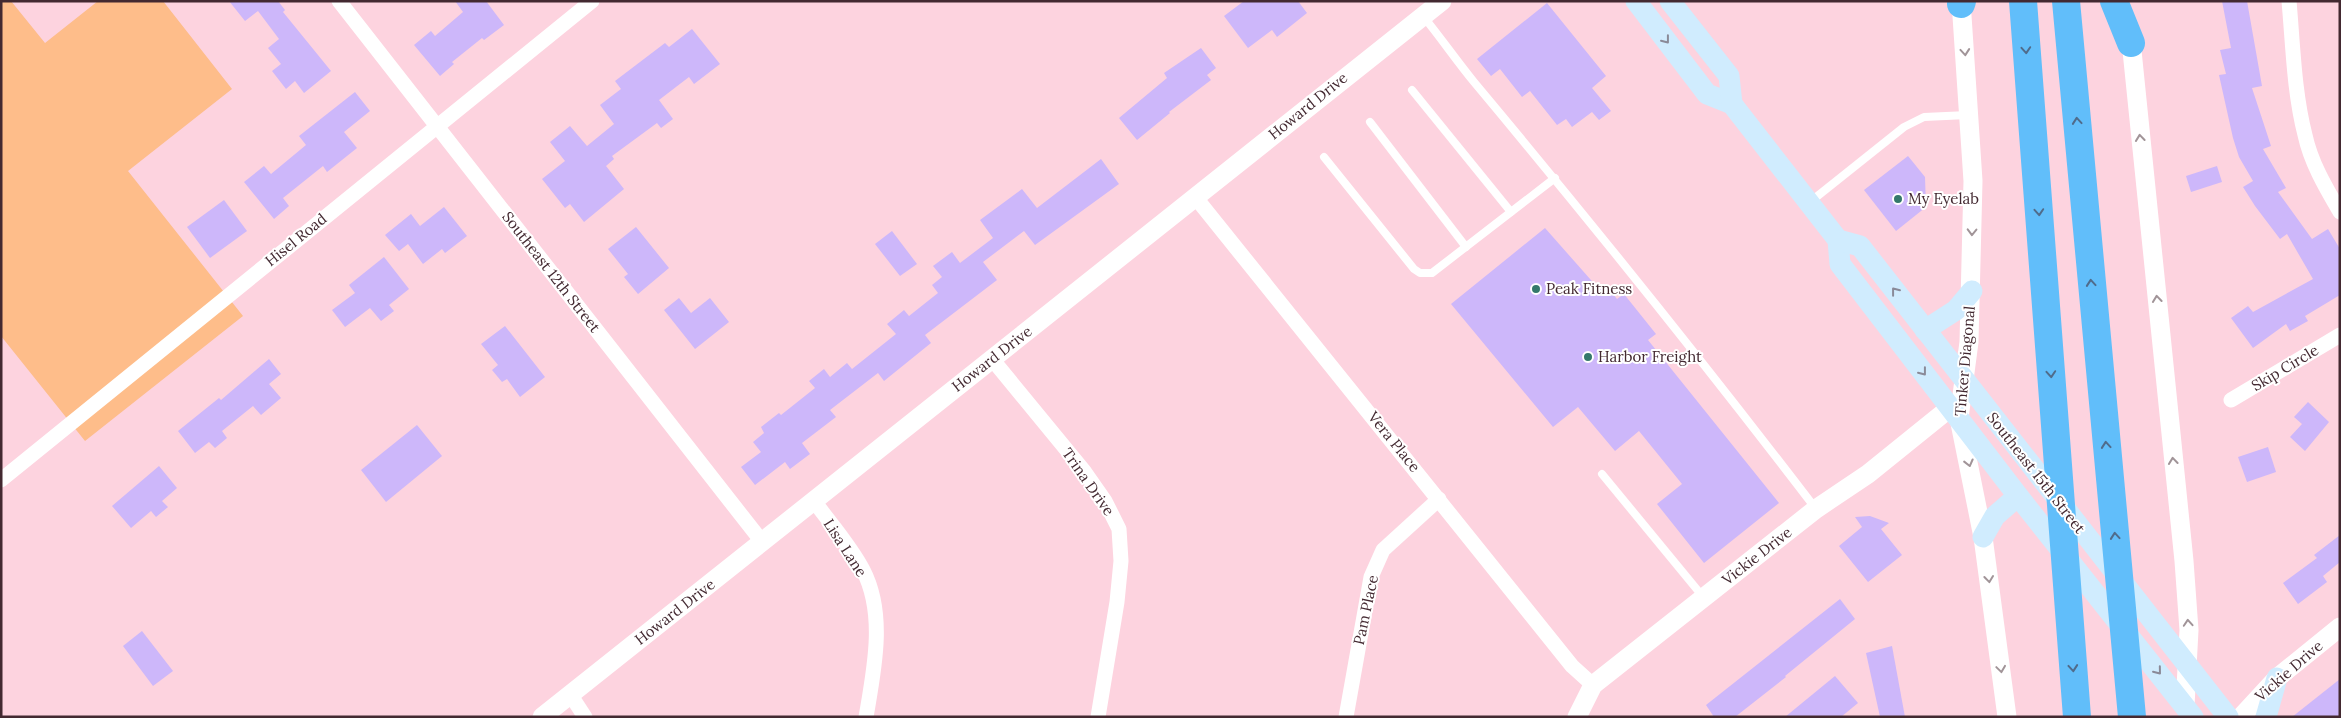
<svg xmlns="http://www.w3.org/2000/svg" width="2341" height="718" font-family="Lora,serif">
<rect width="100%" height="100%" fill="#fdd3df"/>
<polygon fill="#febd8a" points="1,1 11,1 45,43 98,1 163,1 232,89 128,171 243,316 85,441 1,336"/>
<g fill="#cdb7fa">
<polygon points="229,1 278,1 285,10 283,12 331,71 304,93 295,81 286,89 272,71 281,64 268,48 279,39 258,11 245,21"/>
<polygon points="455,1 486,1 504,25 484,40 482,38 452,62 454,64 440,76 414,45 431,31 435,36 463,12"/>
<polygon points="1244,1 1298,1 1307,13 1277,37 1272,30 1248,48 1224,16"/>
<polygon points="2222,1 2247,1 2262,86 2252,88 2271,146 2263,149 2286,188 2278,192 2312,239 2328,229 2340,249 2340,295 2305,316 2308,321 2290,331 2286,324 2253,348 2231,318 2248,306 2253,312 2313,279 2287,234 2280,239 2255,206 2243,187 2253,181 2239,157 2233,138 2219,75 2226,74 2220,50 2231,48"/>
<polygon points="1547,3 1606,76 1592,88 1611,111 1599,120 1592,112 1572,127 1566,119 1557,125 1530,91 1522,97 1500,69 1491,76 1477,59"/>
<polygon points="692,29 720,64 694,84 689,77 659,100 673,119 661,128 657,123 612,156 614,159 606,166 624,189 584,222 570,204 565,208 542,179 565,161 550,142 570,126 587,146 614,124 600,105 621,89 615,81 665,43 669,47"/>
<polygon points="1201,48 1216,68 1207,75 1211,80 1169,112 1170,113 1137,140 1119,118 1167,78 1164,73"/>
<polygon points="355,92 370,111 344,132 357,148 327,172 323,166 283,198 289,206 274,219 244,182 264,166 271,174 306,145 299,136"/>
<polygon points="1908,156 1925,177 1926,207 1896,231 1864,190"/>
<polygon points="1101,159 1119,184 1035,245 1024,231 983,262 997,280 925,335 931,343 884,381 878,373 830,410 836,417 802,443 810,454 790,469 785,462 755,485 741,467 761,452 753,442 764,433 761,427 779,413 781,415 815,388 809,381 824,369 830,377 847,363 852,369 896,334 887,324 904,310 909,316 938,293 932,285 942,277 933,266 952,252 960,263 993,238 980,220 1022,189 1037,208"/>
<polygon points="2217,166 2222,182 2191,192 2186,176"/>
<polygon points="224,200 247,231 210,258 187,227"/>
<polygon points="444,207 467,236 445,253 442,249 423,264 408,244 399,251 385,235 411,214 420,226"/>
<polygon points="636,227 669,268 638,294 624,277 628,274 608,249"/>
<polygon points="1545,228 1598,288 1605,284 1617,299 1624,294 1656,334 1648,340 1779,503 1704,563 1657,504 1682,484 1639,431 1615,451 1578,407 1553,427 1451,304"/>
<polygon points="892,231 917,264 900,276 875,244"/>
<polygon points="384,257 409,289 389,305 394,311 381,321 370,308 345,327 332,310 355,293 349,285"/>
<polygon points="679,298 691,313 710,298 729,322 695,349 664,310"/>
<polygon points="505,326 545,377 520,397 507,379 502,382 492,370 498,365 481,344"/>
<polygon points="269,359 281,374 269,384 281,398 261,415 253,406 222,431 227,438 215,448 209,442 195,453 178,431 219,398 221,400"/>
<polygon points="2308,402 2329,422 2305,451 2290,437 2302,424 2294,417"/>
<polygon points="417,425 442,456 386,502 361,470"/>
<polygon points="2268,447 2276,472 2247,482 2238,457"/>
<polygon points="159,466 177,488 162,501 168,507 156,517 151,511 131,528 112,506"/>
<polygon points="1870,516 1889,523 1881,529 1902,555 1868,582 1839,546 1862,527 1855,517"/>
<polygon points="2340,535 2340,562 2323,576 2327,582 2298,604 2283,583 2317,558 2314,555"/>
<polygon points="1840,599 1855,619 1785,676 1786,677 1735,717 1714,717 1706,705"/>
<polygon points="142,631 173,671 153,686 123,646"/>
<polygon points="1892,646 1905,717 1880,717 1866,653"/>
<polygon points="1835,676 1858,703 1841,717 1785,717"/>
<polygon points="2340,679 2340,717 2292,717"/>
</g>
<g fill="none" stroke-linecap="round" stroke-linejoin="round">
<g stroke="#fff" stroke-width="8">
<path d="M1423,16C1441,38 1456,60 1474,82C1591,222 1705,364 1816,509"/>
<polyline points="1412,90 1511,212"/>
<polyline points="1370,122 1466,247"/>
<polyline points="1324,157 1414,269 1420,273 1432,273 1555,178"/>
<polyline points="1810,202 1904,127 1924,117 1968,115"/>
<polyline points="1602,474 1704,598"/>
</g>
<g stroke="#fff" stroke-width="15">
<polyline points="339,1 763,543"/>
<path d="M2289,1C2293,46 2294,92 2305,135C2311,163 2326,188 2340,212"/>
<polyline points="1196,198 1572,666 1593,685"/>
<polyline points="992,359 1084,471 1105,501 1119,529 1121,561 1117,602 1098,717"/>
<polyline points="2231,400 2340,335"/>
<polyline points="1,480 592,1"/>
<path d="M814,501C830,523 850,545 863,570C886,614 874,670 866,717"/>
<polyline points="570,694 585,717"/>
<polyline points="1346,717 1371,577 1383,550 1439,499"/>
</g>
<g stroke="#fff" stroke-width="19">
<polyline points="1961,1 1973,181 1969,342 1959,418 1983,537 2007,717"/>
<polyline points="2130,31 2184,561 2189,630 2185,706"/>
<polyline points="542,717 1442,1"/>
<polyline points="1577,717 1593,685 1816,509 1868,474 1951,407"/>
<polyline points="2241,717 2277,678 2340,627"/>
</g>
<g stroke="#d0ecfe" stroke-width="21">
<polyline points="1636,1 1707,94 1732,104 1838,240 1840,264 2018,496 2193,717"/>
<polyline points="1670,1 1729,76 1732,104"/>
<polyline points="1838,240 1860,246 2228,717"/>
<polyline points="1925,330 1956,310 1972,291"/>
<polyline points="1983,537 1995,516 2018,496"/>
<polyline points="2266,717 2277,678"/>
</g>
<g stroke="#61befa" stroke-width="28">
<polyline points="2023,1 2077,717"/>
<polyline points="2066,1 2132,717"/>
<polyline points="2114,1 2131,43"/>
<polyline points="1961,4 1962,1"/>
</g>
</g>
<defs><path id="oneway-chevron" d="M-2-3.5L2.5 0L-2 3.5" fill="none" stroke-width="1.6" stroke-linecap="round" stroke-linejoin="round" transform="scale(1.25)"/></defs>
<g stroke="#8a8a98">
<use href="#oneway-chevron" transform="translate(1666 40) rotate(52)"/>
<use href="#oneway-chevron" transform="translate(1895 291) rotate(-128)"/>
<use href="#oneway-chevron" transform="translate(1923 372) rotate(52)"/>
<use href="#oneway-chevron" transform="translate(2158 671) rotate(51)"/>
</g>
<g stroke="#506c8b">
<use href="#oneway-chevron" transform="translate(2026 50) rotate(86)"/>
<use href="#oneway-chevron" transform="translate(2077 121) rotate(-95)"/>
<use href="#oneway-chevron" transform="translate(2039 212) rotate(86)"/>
<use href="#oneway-chevron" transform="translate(2091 283) rotate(-95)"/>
<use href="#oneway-chevron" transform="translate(2051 374) rotate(86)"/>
<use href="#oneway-chevron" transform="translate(2106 445) rotate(-95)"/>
<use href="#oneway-chevron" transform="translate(2115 536) rotate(-95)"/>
<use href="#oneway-chevron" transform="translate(2073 668) rotate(85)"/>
</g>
<g stroke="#a19498">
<use href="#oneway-chevron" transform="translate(1965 52) rotate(85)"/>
<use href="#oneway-chevron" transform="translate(2140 138) rotate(-96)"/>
<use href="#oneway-chevron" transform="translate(1972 232) rotate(91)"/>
<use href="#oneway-chevron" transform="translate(2157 299) rotate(-96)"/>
<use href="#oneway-chevron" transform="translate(2173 461) rotate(-96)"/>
<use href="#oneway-chevron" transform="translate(1969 463) rotate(76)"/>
<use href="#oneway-chevron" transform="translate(1989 579) rotate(83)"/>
<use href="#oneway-chevron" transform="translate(2188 623) rotate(-94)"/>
<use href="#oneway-chevron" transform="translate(2001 669) rotate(82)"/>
</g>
<g fill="#34786b" stroke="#fff" stroke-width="2">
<circle cx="1898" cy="199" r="5"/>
<circle cx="1536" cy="289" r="5"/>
<circle cx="1588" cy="357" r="5"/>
</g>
<g text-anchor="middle" stroke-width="4" stroke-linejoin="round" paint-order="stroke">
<g font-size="15" fill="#432931" stroke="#fff">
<text transform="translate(1308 106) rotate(-39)" y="5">Howard Drive</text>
<text transform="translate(296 240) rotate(-39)" y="5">Hisel Road</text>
<text transform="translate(551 272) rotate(52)" y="5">Southeast 12th Street</text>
<text transform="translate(992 359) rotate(-38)" y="5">Howard Drive</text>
<text transform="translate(1965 361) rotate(-85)" y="5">Tinker Diagonal</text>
<text transform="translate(2285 368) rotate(-31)" y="5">Skip Circle</text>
<text transform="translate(1394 442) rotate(51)" y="5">Vera Place</text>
<text transform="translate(2036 473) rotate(52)" y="5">Southeast 15th Street</text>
<text transform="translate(1088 482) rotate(55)" y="5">Trina Drive</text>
<text transform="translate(845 548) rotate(57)" y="5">Lisa Lane</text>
<text transform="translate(1757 556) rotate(-38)" y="5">Vickie Drive</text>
<text transform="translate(1366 610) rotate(-78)" y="5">Pam Place</text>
<text transform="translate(675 612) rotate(-38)" y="5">Howard Drive</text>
<text transform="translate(2289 671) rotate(-41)" y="5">Vickie Drive</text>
</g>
<g font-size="15" fill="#432931" stroke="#fff" text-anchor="start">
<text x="1908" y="204">My Eyelab</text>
<text x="1546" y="294">Peak Fitness</text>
<text x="1598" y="362">Harbor Freight</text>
</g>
</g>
<rect width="2341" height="718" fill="none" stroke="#432931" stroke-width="5"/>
</svg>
